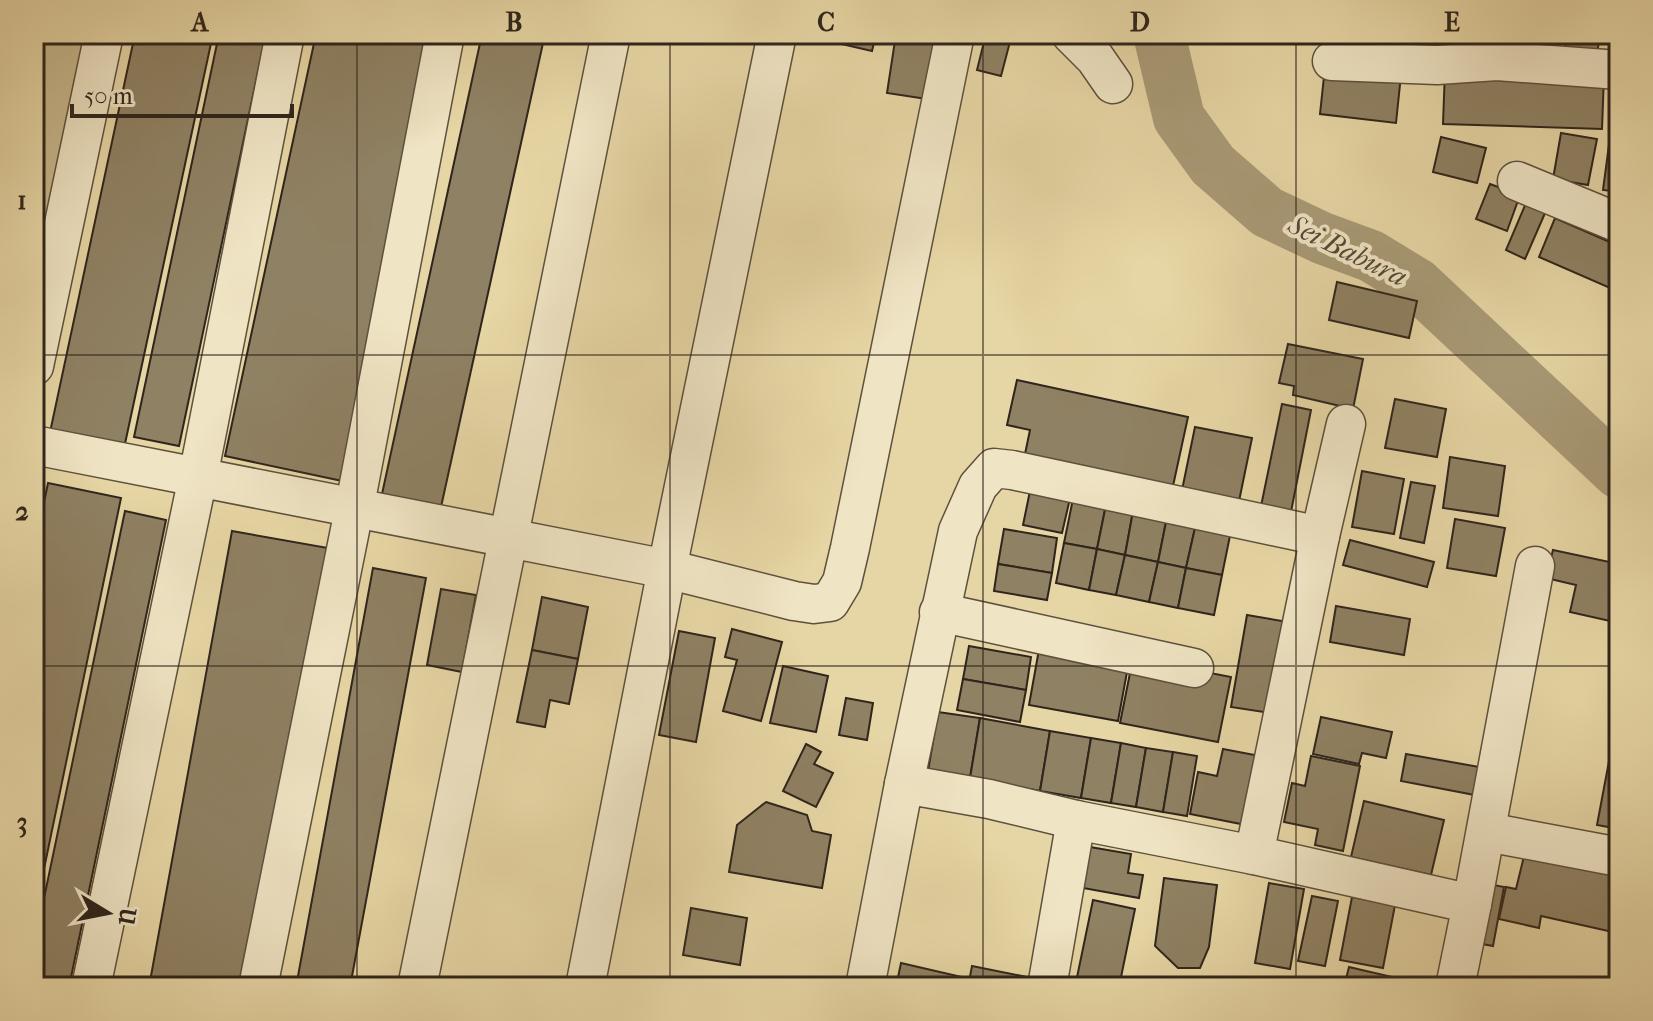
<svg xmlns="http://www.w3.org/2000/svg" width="1653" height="1021" font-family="'IM FELL French Canon',serif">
<rect width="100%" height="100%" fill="#e7d6a5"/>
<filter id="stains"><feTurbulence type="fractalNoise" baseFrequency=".0025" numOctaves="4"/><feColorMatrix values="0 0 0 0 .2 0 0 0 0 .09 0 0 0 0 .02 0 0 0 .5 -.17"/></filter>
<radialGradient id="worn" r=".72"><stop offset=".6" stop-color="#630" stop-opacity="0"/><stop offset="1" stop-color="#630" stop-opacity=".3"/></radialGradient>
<polygon fill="#c8b88e" stroke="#7c6e55" stroke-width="2" points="34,34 88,34 34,298"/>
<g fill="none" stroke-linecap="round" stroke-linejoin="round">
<polyline stroke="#a89a76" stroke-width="52" points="1159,34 1179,118 1213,165 1267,212 1322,238 1371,256 1417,284 1619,473"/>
</g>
<g fill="#8f8163" stroke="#2f251c" stroke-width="2">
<polygon points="135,34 213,34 123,453 49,437"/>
<polygon points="219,34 266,34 179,446 134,437"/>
<polygon points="316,34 444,34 347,482 225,456"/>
<polygon points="482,34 545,34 441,507 382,494"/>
<polygon points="821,34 876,34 872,51 820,39"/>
<polygon points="896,34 935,39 927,99 887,93"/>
<polygon points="986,34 1012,34 1001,76 977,70"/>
<polygon points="1409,34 1437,34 1436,42 1409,37"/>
<polygon points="1568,34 1601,34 1596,56 1565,49"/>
<polygon points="1325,67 1401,75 1396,123 1320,114"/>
<polygon points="1445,70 1604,75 1602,129 1443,124"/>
<polygon points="1616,92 1619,93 1619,192 1603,190"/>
<polygon points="1561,133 1597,139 1588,185 1553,179"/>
<polygon points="1441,137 1486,148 1477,183 1433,172"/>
<polygon points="1490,184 1520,195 1507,231 1476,219"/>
<polygon points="1529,196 1549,204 1525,259 1506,250"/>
<polygon points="1555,218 1619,246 1619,267 1610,288 1539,257"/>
<polygon points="1337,282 1417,301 1409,338 1329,320"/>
<polygon points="1288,344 1363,359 1353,409 1293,395 1294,386 1279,383"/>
<polygon points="1017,380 1188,417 1173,486 1025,454 1030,430 1007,425"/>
<polygon points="1395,399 1446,409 1437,457 1385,448"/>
<polygon points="1282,404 1311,410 1289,522 1259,516"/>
<polygon points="1195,427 1252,438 1238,506 1181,495"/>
<polygon points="1450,457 1505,466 1498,516 1443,508"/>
<polygon points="1362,471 1404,479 1394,534 1352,527"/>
<polygon points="1411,482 1435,486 1424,543 1400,538"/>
<polygon points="48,483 121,498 34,917 34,551"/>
<polygon points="1031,486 1071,494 1062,533 1023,525"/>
<polygon points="1074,494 1107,500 1097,549 1064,543"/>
<polygon points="1107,500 1134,506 1125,555 1097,549"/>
<polygon points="1134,506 1168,512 1158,562 1125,555"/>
<polygon points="125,511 166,520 69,987 34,987 34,946"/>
<polygon points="1168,512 1197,519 1186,568 1158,562"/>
<polygon points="1197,519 1232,526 1222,575 1186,568"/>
<polygon points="1455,519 1505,528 1496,576 1447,568"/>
<polygon points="1004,529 1057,538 1052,573 998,564"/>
<polygon points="232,531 328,548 248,987 149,987"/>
<polygon points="1350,540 1434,562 1427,587 1343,565"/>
<polygon points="1064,543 1097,549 1089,590 1056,583"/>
<polygon points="1097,549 1125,555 1116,595 1089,590"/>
<polygon points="1553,550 1619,564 1619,623 1570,612 1576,585 1546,578"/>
<polygon points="1125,555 1158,562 1149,602 1116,595"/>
<polygon points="1158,562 1186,568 1178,608 1149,602"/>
<polygon points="998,564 1052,573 1047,600 994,591"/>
<polygon points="373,568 426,578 350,987 296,987"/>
<polygon points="1186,568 1222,575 1214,615 1178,608"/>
<polygon points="441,589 476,595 462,672 427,665"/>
<polygon points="542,597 588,607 578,659 532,650"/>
<polygon points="1336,606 1410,619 1404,655 1330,642"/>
<polygon points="1247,615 1294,623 1277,714 1231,707"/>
<polygon points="732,629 782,642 761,721 723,711 737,660 725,657"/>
<polygon points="679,631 715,638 696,742 659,735"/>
<polygon points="1040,644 1129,661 1118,721 1029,705"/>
<polygon points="969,646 1031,657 1026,690 963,679"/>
<polygon points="532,650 578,659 569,704 550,700 545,727 517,722"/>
<polygon points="1133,658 1231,677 1218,742 1120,723"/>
<polygon points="783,666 828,676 816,732 770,723"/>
<polygon points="963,679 1026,690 1020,722 957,710"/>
<polygon points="846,698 873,703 867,740 839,735"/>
<polygon points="938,712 980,718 970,778 928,771"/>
<polygon points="1321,717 1392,732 1386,758 1362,753 1359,764 1313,754"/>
<polygon points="980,718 1050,731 1040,791 970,778"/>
<polygon points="1050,731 1091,738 1081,798 1040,791"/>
<polygon points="1091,738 1121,743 1111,803 1081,798"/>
<polygon points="1613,740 1619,741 1619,829 1597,825"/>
<polygon points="1121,743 1146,748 1136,807 1111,803"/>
<polygon points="806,744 821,752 814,764 833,773 816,807 783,791"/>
<polygon points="1146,748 1173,752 1163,812 1136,807"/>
<polygon points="1223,749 1260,756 1246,825 1190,814 1198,772 1217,776"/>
<polygon points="1173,752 1197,756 1187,816 1163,812"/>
<polygon points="1406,754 1485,768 1480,796 1401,781"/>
<polygon points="1311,756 1360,766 1343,851 1315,845 1318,829 1284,822 1292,783 1305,786"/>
<polygon points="1364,801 1444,820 1431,875 1351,857"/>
<polygon points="766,802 807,815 812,831 831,835 822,888 729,872 737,825"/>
<polygon points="1090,847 1131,854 1128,873 1143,875 1139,898 1083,888"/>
<polygon points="1525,852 1619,873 1619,904 1613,932 1541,916 1539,928 1499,919 1506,887 1516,889"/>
<polygon points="1164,878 1217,885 1209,947 1200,968 1178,968 1155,946"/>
<polygon points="1269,883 1304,889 1290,969 1255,963"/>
<polygon points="1483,883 1504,887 1493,946 1471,942"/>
<polygon points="1312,896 1338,901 1325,966 1298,961"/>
<polygon points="1352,897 1395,905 1383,968 1340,960"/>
<polygon points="1093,900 1135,909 1119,987 1075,987"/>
<polygon points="691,908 747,918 740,965 683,955"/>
<polygon points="901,963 966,978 964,987 896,987"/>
<polygon points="972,966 1042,980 1041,987 968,987"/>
<polygon points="1349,967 1435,987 1344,987"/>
</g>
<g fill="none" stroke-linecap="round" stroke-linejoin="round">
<g stroke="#5d513e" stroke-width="41">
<g id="minor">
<polyline points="1071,34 1095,58 1113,84"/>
<polyline points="1332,61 1437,65 1497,61 1619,70"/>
<polyline points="1517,181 1619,223"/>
<polyline points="34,366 104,34"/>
<polyline points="34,445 667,569 794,601 814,604 830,602 842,582 850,548 955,34"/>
<polyline points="939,612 1194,668"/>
<polyline points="904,784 958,531 978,486 994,468 1012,470 1320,536"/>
<polyline points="1487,832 1619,857"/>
<polyline points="1254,855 1320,536 1346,424"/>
<polyline points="91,987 198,477 285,34"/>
<polyline points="258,987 354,510 445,34"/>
<polyline points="417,987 611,34"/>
<polyline points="585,987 667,569 777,34"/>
<polyline points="865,987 904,784 989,799 1076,820 1254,855 1472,904 1535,566"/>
<polyline points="1047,987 1076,820"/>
<polyline points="1455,987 1472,904"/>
</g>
</g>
<use href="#minor" stroke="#efe4c4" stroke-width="38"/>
</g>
<path fill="none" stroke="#2f251c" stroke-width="2" stroke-opacity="0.55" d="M357,34V987M670,34V987M983,34V987M1296,34V987M34,355H1619M34,666H1619"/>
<g text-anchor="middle" stroke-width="8" stroke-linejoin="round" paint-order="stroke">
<g font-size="28" font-style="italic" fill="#534837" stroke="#efe4c4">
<text transform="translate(1348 250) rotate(26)" y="10">Sei Babura</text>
</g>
</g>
<rect width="1653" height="1021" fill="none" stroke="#e7d6a5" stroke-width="88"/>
<g transform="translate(108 913) rotate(100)" stroke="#efe4c4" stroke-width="6" paint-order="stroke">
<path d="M0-6L14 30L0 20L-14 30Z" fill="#2f251c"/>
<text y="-12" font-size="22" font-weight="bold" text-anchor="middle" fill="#2f251c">U</text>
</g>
<path d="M72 104v12h220v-12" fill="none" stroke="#2f251c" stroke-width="4"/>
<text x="84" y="104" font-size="24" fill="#2f251c" stroke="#efe4c4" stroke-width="6" paint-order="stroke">50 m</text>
<rect x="44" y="44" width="1565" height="933" fill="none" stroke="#2f251c" stroke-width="3"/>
<g font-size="26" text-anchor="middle" font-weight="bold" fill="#2f251c">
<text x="200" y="31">A</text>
<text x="514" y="31">B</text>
<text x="826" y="31">C</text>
<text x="1140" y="31">D</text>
<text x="1452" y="31">E</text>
<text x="22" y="209">1</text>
<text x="22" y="520">2</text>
<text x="22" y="831">3</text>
</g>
<rect width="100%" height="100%" filter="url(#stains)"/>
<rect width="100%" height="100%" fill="url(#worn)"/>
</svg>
